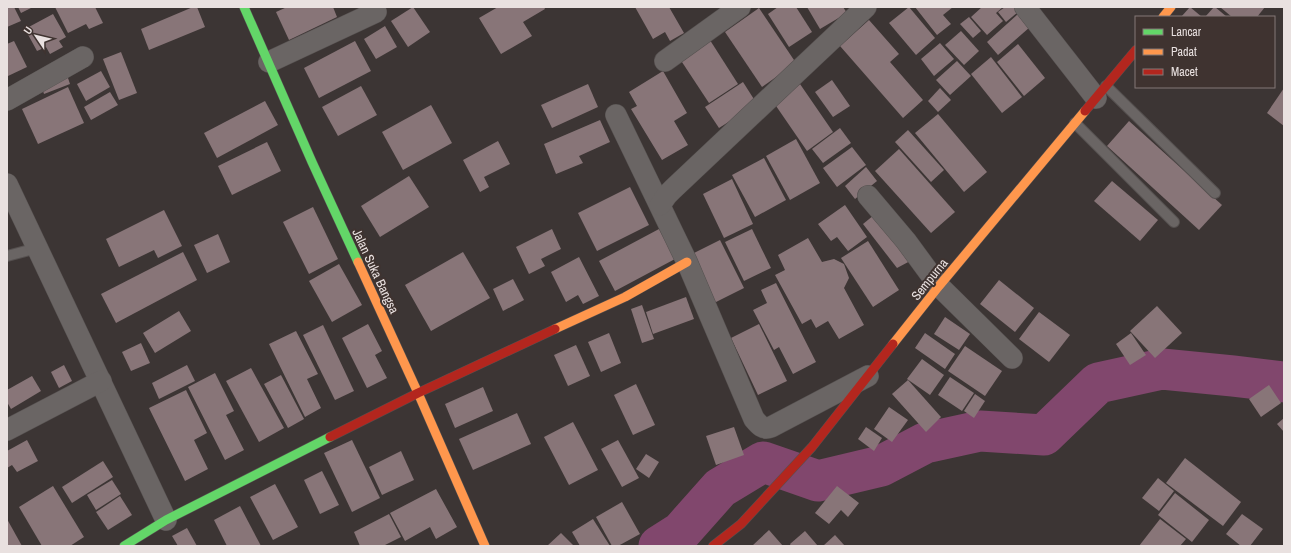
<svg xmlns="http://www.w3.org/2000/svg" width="1291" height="553" font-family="'Archivo Narrow',sans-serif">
<rect width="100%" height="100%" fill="#3c3534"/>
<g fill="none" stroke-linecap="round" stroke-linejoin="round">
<polyline stroke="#81476d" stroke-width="41" points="659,546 681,532 720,488 763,462 818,481 881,466 925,443 980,431 1044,435 1098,383 1162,369 1233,376 1284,382"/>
</g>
<g fill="#887578">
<polygon points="7,7 14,7 21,21 7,27"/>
<polygon points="18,7 33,7 21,13"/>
<polygon points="55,7 95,7 103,23 89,29 86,24 68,33"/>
<polygon points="193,7 197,7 205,27 149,50 141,29"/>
<polygon points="287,7 333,7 337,17 289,40 276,12"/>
<polygon points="413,7 430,32 408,47 391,21"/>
<polygon points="498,7 544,7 545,9 523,22 532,36 501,54 479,18"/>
<polygon points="635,7 669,7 684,33 670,41 665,32 653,39"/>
<polygon points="778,7 796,7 812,32 789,47 768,14"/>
<polygon points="807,7 843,7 847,13 820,29"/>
<polygon points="909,7 935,38 916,55 889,23"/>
<polygon points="915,7 953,7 943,15 951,24 937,35"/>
<polygon points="982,7 1003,7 996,13 1003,21 987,35 971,17"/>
<polygon points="1005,7 1014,7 1018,12 1006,22 998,12"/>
<polygon points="1190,7 1202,17 1181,17"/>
<polygon points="1214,7 1215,7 1227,17 1205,17"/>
<polygon points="1220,7 1265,7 1257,17 1232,17"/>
<polygon points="759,8 796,63 762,87 725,32"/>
<polygon points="53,14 66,37 59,41 63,47 50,54 46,47 37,51 25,29"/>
<polygon points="1018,14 1030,27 998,55 987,42"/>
<polygon points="969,17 981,31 973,38 960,24"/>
<polygon points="869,20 899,54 890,62 923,100 903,118 840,46"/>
<polygon points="385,26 397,47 376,59 364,39"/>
<polygon points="961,31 979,51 964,65 945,45"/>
<polygon points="708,37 738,84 709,103 678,56"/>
<polygon points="14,41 27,67 8,76 7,44"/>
<polygon points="355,41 371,71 319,98 304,68"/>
<polygon points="940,43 954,59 934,76 921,59"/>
<polygon points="1018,44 1045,78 1024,96 997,62"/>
<polygon points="121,52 137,93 119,100 103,59"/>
<polygon points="991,57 1022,97 1002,113 971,74"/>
<polygon points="957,61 971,76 950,95 936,80"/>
<polygon points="101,71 110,87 86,101 77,84"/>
<polygon points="663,71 687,113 674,121 688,145 662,160 631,109 637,106 629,92"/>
<polygon points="67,75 70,84 44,94 41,85"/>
<polygon points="832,80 850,106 833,117 815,92"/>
<polygon points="743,82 757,104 719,128 705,107"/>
<polygon points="588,84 598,107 552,128 541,105"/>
<polygon points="800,84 833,132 807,151 774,103"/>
<polygon points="361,86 377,115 338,136 322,107"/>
<polygon points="68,87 84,123 38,144 22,109"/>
<polygon points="940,88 951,100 938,112 928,101"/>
<polygon points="1284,88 1284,126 1267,113"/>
<polygon points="110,92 118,105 91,120 84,107"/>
<polygon points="265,101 278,125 217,158 204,133"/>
<polygon points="431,105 452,143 403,170 382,132"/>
<polygon points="938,114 987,172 964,192 915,133"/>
<polygon points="600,120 610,142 579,156 583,163 556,174 544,144"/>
<polygon points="1129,121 1222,205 1199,230 1107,146"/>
<polygon points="840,128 851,143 823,163 812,149"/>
<polygon points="908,130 944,170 931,182 895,142"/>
<polygon points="796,139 820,183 790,200 766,156"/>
<polygon points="498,141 510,164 484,177 489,187 480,192 463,160"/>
<polygon points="267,142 281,171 232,195 218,166"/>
<polygon points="852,147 866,165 837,187 823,168"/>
<polygon points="899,149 955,212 931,233 875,171"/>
<polygon points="764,158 786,200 755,217 732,175"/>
<polygon points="866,167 877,181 855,199 845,186"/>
<polygon points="409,176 429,207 380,237 361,206"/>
<polygon points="732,179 753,224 724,238 703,194"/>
<polygon points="1112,181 1158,220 1140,241 1094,201"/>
<polygon points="630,187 649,225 597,251 578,213"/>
<polygon points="845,205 867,237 848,251 837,237 831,241 818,224"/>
<polygon points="313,207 338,259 309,274 283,222"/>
<polygon points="164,210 182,246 158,258 154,250 119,267 106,239"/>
<polygon points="874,215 912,260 897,268 863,224"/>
<polygon points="552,229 561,249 541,259 545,266 529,274 516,247"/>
<polygon points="659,229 675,259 615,291 599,261"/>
<polygon points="752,229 771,268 744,281 725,242"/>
<polygon points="218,234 230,262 207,273 194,245"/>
<polygon points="808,238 822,262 834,259 844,264 849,278 844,288 864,325 839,339 828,321 816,328 811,319 802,324 775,275 785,270 778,255"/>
<polygon points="720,240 744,288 714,303 690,255"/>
<polygon points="868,241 899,290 873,307 841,258"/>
<polygon points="183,252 197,280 116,323 101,294"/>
<polygon points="463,252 490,298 431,331 405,285"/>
<polygon points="579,257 599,296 583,304 578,295 566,302 551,272"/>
<polygon points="339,264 362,305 332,322 309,281"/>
<polygon points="513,279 524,300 503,311 493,289"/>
<polygon points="999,280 1034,308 1015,332 980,304"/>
<polygon points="776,283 816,362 793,374 779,347 774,350 753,310 767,303 761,290"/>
<polygon points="686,297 694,319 653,334 646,312"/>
<polygon points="642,305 654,339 642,343 631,309"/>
<polygon points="1157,306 1182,333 1155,358 1130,331"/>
<polygon points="179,311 191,331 155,353 143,333"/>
<polygon points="1039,312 1070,335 1049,362 1019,339"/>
<polygon points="945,317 970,334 959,350 934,334"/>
<polygon points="368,324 382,351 375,355 387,378 367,388 342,338"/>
<polygon points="759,324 787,381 758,395 731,338"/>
<polygon points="323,325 354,391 335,400 303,335"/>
<polygon points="296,331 318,374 307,379 321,408 305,417 269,344"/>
<polygon points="609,333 621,363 601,372 588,342"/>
<polygon points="925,333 955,354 945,369 915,348"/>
<polygon points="1131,333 1146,355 1130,365 1116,344"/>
<polygon points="141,343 150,363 131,371 122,352"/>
<polygon points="576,345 590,376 568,386 554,355"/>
<polygon points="965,346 1002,371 985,396 948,371"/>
<polygon points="922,359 944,375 930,395 907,379"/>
<polygon points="64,365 72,381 59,388 51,372"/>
<polygon points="187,365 195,381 159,399 152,383"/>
<polygon points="251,368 284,428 259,442 226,381"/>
<polygon points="215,373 234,411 226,415 244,450 225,460 188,387"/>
<polygon points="281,375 304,419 288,428 264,384"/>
<polygon points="32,376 41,391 11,409 7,402 7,390"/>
<polygon points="950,377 974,393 962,411 938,395"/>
<polygon points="908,380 941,417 926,432 892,394"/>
<polygon points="636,384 655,425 633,435 614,395"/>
<polygon points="1269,385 1281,403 1261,417 1249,399"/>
<polygon points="483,387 493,411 455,428 445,404"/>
<polygon points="186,390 207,433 194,440 208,469 185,481 149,408"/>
<polygon points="975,394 985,401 974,418 964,411"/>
<polygon points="889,407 908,420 892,442 874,429"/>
<polygon points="517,413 531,444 473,470 459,439"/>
<polygon points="1284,418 1284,432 1277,424"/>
<polygon points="573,422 598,470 569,485 544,437"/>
<polygon points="734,427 744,455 716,465 706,436"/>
<polygon points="866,427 882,438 874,451 858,439"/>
<polygon points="27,440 38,461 17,472 12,465 7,468 7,451"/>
<polygon points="352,440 380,498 352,512 324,453"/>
<polygon points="618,440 639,478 622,487 601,449"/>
<polygon points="401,451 414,480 382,495 369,467"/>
<polygon points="646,454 659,462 649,478 636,469"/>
<polygon points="1185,458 1241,502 1223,526 1166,483"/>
<polygon points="103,461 113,477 72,503 62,487"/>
<polygon points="322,471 339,505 320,514 304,480"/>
<polygon points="1158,478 1174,491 1159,511 1142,498"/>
<polygon points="112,480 121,494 96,510 87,495"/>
<polygon points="275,484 298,527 273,540 250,497"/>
<polygon points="53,486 84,537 70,546 42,546 19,507"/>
<polygon points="837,486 859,503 848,517 841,510 829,524 815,513"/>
<polygon points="436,489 457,527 436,539 430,527 405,541 390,513"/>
<polygon points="1175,493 1209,520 1192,542 1158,515"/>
<polygon points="120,496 132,515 108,530 96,512"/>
<polygon points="622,502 640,534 618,546 612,546 596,517"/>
<polygon points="240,506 261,546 227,546 214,520"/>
<polygon points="389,514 401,537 383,546 360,546 354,532"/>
<polygon points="1242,514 1263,529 1250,546 1241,546 1226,534"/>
<polygon points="7,519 22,546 7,546"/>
<polygon points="593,519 610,546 580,546 572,532"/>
<polygon points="1160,519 1186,539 1180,546 1139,546"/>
<polygon points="187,528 197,546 178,546 172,536"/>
<polygon points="769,530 783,546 752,546"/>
<polygon points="805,531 818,546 791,546 790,544"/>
<polygon points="561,533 574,546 547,546"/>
<polygon points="835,535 845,546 823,546"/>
</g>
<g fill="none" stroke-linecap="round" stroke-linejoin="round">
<g stroke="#565150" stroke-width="12">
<g id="lane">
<polyline points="1106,86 1215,193"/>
<polyline points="1075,123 1174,222"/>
<polyline points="7,256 37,248"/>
</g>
</g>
<g stroke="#565150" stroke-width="22">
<g id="street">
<polyline points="1025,7 1096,98"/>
<polyline points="665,61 740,7"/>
<polyline points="269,62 376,12"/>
<polyline points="7,100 83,57"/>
<path d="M616,115L687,262L754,419C759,425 763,430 771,427L868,376"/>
<polyline points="7,184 166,520"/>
<polyline points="868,196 906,241 939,286 1012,358"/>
<polyline points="660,205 667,195 673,189 866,7"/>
<polyline points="7,430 101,381"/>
</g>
</g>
<g stroke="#565150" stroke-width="10">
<g id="fast">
<polyline points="244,7 312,162 358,262"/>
<polyline points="124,546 166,520 330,437"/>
</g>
</g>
<g stroke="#565150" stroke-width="10">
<g id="slow">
<polyline points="1163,17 1171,7"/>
<polyline points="358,262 418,393 485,546"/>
<polyline points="555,329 625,297 687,262"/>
<polyline points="893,344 939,286 1085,111"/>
</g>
</g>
<g stroke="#565150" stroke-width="10">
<g id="jam">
<polyline points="1085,111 1136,50"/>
<polyline points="330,437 418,393 555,329"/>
<polyline points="713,546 741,524 812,447 893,344"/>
</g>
</g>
<use href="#lane" stroke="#6a6564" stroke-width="10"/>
<use href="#street" stroke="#6a6564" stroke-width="21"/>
<use href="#fast" stroke="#63d668" stroke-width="9"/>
<use href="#slow" stroke="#ff974d" stroke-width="9"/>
<use href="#jam" stroke="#b3261e" stroke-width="9"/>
</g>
<g text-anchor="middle" stroke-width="4" stroke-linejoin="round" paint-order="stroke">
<g font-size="13" fill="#e9e1e0" stroke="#3f3330">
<text transform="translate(376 271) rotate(65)" y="5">Jalan Suka Bangsa</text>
<text transform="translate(929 279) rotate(-51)" y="5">Sempurna</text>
</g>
</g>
<rect width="1291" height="553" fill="none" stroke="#e9e1e0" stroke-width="16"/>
<rect x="1135" y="16" width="140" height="72" fill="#3f3330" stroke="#837976"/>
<rect x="1143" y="29" width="20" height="6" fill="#63d668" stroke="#837976"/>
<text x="1171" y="36" font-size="12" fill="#e9e1e0">Lancar</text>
<rect x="1143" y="49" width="20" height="6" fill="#ff974d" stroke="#837976"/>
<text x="1171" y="56" font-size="12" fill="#e9e1e0">Padat</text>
<rect x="1143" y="69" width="20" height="6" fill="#b3261e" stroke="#837976"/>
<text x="1171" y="76" font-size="12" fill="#e9e1e0">Macet</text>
<g transform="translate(36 36) rotate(305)" stroke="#3f3330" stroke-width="3" paint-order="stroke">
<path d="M0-3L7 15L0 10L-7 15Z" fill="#e9e1e0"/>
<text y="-6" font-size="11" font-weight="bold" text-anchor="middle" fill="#e9e1e0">U</text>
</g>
</svg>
